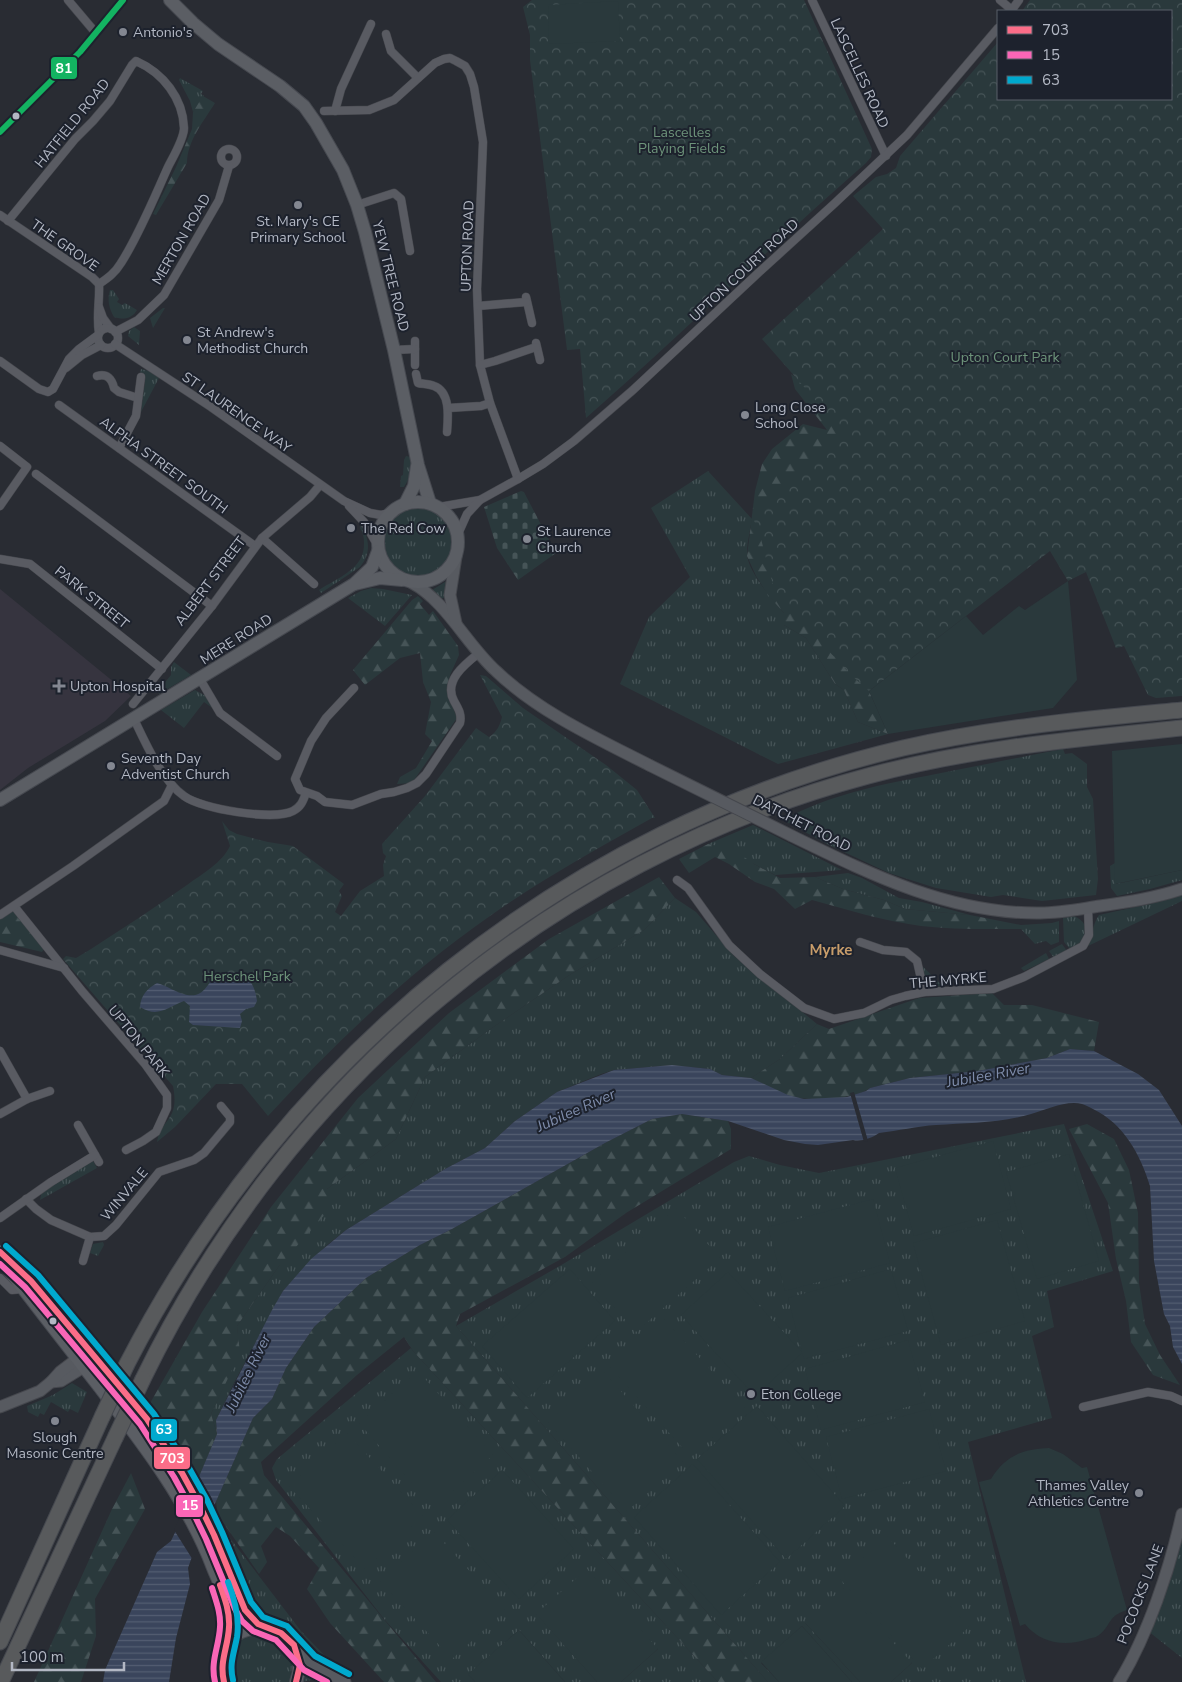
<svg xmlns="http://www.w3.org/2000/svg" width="1182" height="1682" font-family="'Nunito Sans',sans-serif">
<defs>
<pattern id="grass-tufts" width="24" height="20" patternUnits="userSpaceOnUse" patternTransform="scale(1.25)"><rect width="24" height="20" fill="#2a393c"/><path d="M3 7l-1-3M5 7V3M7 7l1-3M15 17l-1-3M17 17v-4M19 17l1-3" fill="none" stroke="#465457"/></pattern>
<pattern id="forest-firs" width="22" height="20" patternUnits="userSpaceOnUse" patternTransform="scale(1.25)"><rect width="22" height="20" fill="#2a393c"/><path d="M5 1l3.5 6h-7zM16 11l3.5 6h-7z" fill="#465457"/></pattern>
<pattern id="cemetery-stones" width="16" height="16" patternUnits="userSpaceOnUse" patternTransform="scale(1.25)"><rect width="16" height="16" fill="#2a393c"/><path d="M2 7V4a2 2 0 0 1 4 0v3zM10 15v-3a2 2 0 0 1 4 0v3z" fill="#465457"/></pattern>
<pattern id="park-crowns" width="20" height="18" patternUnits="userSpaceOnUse" patternTransform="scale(1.25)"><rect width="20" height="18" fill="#2a393c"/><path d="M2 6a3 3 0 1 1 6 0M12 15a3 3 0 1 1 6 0" fill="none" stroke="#465457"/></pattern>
<pattern id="water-rules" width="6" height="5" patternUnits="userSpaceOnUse" patternTransform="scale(1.25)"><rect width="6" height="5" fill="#3a455c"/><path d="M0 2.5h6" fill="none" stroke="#545e72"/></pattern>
</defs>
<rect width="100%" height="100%" fill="#292c33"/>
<polygon fill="#36343f" points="0,589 131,696 105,721 28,768 0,790"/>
<g fill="url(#grass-tufts)">
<polygon points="180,78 203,91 201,94 204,96 193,112 190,101 179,80"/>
<path d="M110,290H113L119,299L117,302L122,305L125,303L137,310C132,319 123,320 114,317C109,308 107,300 110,290Z"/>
<polygon points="163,308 165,308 153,328 150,318"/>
<polygon points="134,327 140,331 139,345 128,336 129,331"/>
<polygon points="141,369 149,371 159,378 141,412 145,381 140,372"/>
<path d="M406,456L411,457C411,468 411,477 404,487H400L401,476L403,475L404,460Z"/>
<path d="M708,471L752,519C750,531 747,543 747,554C748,572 773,600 784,613V625L806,638L835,684L844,690L858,722L888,734L778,764L620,684L649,617L690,577L651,508Z"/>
<circle cx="419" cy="543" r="35"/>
<path d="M361,524C369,539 372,553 360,567L321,593L319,590C337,578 365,569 364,543C364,537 363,533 360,528Z"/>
<polygon points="445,582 447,583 446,597 440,599 432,590"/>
<polygon points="371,588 383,589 412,595 385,626 348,598 361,591"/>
<polygon points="174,662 191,675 159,694 158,691 171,675 171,667"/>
<polygon points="195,690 204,695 206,693 218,712 204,702 184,728 161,710"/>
<path d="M1063,749L1065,754L1072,753L1087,764V787L1093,799L1098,879L1096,895L1042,901L1003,895L991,897L936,888L889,873L827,844L783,820C830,794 884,784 936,774C978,766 1021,757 1063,749Z"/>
<polygon points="753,825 842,870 775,875 754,864 708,844"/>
<polygon points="1115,863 1116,884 1182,870 1182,880 1150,889 1117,896 1111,888 1110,866"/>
<polygon points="848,873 862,878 899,898 922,902 970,915 905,909 884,900 843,889 815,877"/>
<path d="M1182,895V901L1088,946C1092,936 1093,923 1099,915L1163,901Z"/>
<polygon points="675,898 696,912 734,956 817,1024 780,1059 751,1078 722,1075 710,1069 672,1065 614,1070 601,1074 557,1092 515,1121 485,1148 445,1169 346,1230 327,1245 283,1291 235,1381 216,1420 217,1434 211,1414 239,1353 237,1326 279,1266 327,1189 396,1139 425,1077 489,1030 568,976 644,930"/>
<path d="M1074,916C1094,925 1086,942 1070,949L1064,942L1063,918Z"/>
<polygon points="1059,921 1059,942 1051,945 1046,941 1035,944 1021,929 1021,925 1052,923"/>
<polygon points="1062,944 1067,951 1054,958 1049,951"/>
<polygon points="1046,953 1049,959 1024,971 1021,968"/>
<polygon points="920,964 943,986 927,987"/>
<polygon points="1064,1124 1113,1271 1047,1291 1054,1327 1032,1336 1052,1418 968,1442 1026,1682 891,1682 912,1663 805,1623 860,1682 852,1682 802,1626 761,1663 779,1682 768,1682 456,1326 563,1264 734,1162 749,1156 780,1165 819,1173"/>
<polygon points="93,1161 97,1168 40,1200 42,1190"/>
<polygon points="103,1242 104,1245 98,1256 90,1253 93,1244"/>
<polygon points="411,1348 413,1351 718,1682 621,1682 658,1649 537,1614 597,1682 565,1682 519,1630 469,1674 475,1682 441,1682 384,1619 276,1480 272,1468 277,1459"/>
<polygon points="72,1383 87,1392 78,1413 70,1409 68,1412 51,1402 44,1415 40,1413 38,1417 28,1412 27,1406 53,1395"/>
<polygon points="206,1503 233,1542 301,1631 350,1682 322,1668 278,1626 261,1621 253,1615"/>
<polygon points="203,1523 248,1623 233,1629 198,1526"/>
<polygon points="1182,1533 1182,1658 1148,1631"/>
<path d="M270,1633C295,1651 294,1652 290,1682H229C225,1668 225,1646 241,1638C248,1634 262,1634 270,1633Z"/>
<polygon points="304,1664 336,1682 311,1680 302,1682"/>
</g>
<g fill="url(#forest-firs)">
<path d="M203,96L215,103C204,121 187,141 187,163L156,215L153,214L176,167L192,129L193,112Z"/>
<polygon points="791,374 851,413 863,660 869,691 888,734 858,722 844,690 835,684 806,638 784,625 784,613 768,595 756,576 747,556 755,491 762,464 772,449 803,424 827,430 795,389"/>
<polygon points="418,596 423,601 420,604 429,615 433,611 458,646 459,655 450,675 448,694 457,718 412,783 397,784 400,777 416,768 432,741 425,734 431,702 423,682 420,653 400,658 365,685 353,670 412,600"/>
<path d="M708,844L733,849L754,864L780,878L815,877L843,889L884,900L905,909L970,915L1021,925V929C988,929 954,930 921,926C884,921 848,910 812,900L795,909L774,889L755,882L729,864L715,857L689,873L679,859Z"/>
<polygon points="659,877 675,898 644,930 568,976 489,1030 425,1077 396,1139 327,1189 328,1211 279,1266 237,1326 240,1353 211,1414 217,1434 199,1477 189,1468 149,1405 202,1312 271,1207 358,1098 449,1013 549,939"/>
<polygon points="8,908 13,911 44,949 42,952 0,942 0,919"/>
<path d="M992,993L1004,1005H1032L1099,1022L1094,1051L1070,1049L1047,1058L978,1071L910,1078L870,1088C855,1100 805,1102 787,1095C774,1090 763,1084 751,1078L780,1059L817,1024L829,1029L919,998Z"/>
<polygon points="682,1114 728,1121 731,1129 731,1149 626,1213 565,1257 460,1314 456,1326 768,1682 718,1682 413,1351 404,1337 357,1375 261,1462 264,1475 436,1682 384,1682 330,1623 307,1589 319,1568 290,1536 276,1527 261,1546 267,1562 259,1574 218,1515 216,1501 253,1418 272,1399 286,1368 314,1327 366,1278 420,1245 452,1229 605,1143 652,1119"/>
<polygon points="1087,1124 1114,1139 1129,1170 1138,1213 1139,1283 1145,1324 1160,1355 1180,1385 1153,1375 1131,1342 1126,1301 1116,1259 1108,1203 1069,1129"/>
<polygon points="131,1473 145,1509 95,1599 96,1636 81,1682 34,1682 112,1509"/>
</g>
<polygon fill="url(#cemetery-stones)" points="521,491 524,492 526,496 556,553 518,580 497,548 484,507"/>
<g fill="url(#park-crowns)">
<path d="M532,0H804L872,149L871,157L866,163C771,246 681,335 586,418L580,349L567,350L530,60V35L523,7Z"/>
<polygon points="1030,0 1182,0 1182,696 1156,698 1148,695 1124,646 1116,648 1086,572 1068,581 1050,551 869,691 851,675 825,647 811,623 775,593 760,535 753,518 802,473 816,450 847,436 762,339 883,229 853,196 876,177 887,174 896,168 900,156 998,42 998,99 1171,99 1171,11 1022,11"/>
<path d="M480,675L486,676L523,708L606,765L637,790L655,818H652C597,849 542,879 490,916C408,973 335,1043 268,1116L242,1084H216L175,1127L157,1142C161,1118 180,1121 173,1086L63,959L66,956L76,958L91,949C123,928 156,907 187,885C202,874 222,863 230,846L222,821L229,830L237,834L268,842L293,846L344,884L339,891L342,896L335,912L341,916L360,891L384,876L383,865L386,856L383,853L382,844L425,796L476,728L489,737C497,732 500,725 502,717Z"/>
</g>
<g fill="#2a393c">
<polygon points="618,1 620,41 549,44 548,5"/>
<polygon points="1068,581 1077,680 1053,708 888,734 869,691 966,616 983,635 1019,606 1025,610"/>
<polygon points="1182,744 1182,870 1115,884 1112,751"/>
<polygon points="993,1141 1011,1209 914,1236 895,1168"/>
<polygon points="1069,1154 1099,1261 1037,1279 1006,1172"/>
<polygon points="873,1199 890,1263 785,1291 768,1227"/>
<polygon points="676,1208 720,1258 636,1332 592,1282"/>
<polygon points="997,1220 1025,1321 941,1345 913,1243"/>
<polygon points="570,1269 615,1321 527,1398 482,1346"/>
<polygon points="891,1269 908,1331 804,1359 802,1353 755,1396 681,1315 728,1272 802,1352 788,1298"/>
<polygon points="664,1319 745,1408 691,1457 610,1367"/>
<polygon points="908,1340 925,1402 821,1430 805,1369"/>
<polygon points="418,1371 493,1455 434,1508 359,1423"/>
<polygon points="604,1372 683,1462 627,1511 548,1422"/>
<polygon points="757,1406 845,1506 786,1559 697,1459"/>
<polygon points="929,1409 946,1471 842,1499 826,1437"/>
<polygon points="347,1433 423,1516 365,1569 289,1486"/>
<path d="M1049,1448L1063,1454L1082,1468L1087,1467L1127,1610C1107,1616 1112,1625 1099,1635C1097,1637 1092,1638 1088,1639C1066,1647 1041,1644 1025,1624L1020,1626L979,1482L991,1479C1005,1456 1022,1449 1049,1448Z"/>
<polygon points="693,1464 780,1562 721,1615 634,1517"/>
<polygon points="502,1470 574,1549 519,1599 447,1520"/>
<polygon points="434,1532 505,1610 452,1659 380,1581"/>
<polygon points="887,1536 969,1627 922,1669 840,1579"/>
<polygon points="587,1569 658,1649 621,1682 597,1682 536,1614"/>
<polygon points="843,1588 912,1663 891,1682 860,1682 805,1623"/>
<polygon points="802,1626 852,1682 779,1682 761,1662"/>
<polygon points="519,1630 565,1682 475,1682 468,1674"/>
</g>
<g fill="url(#water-rules)">
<path d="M229,972C249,977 254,981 257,1001L254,1007L246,1009L240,1014L242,1021L240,1028L193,1025L189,1022L190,1006L184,1001C166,1008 158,1018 140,1007C141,995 147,989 157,983C167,986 177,993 187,995C206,998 206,982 218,975C221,973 226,973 229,972Z"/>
<path d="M1070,1049L1094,1051L1138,1074L1159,1090L1182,1126V1364L1173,1347L1170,1326L1164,1314L1154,1261L1150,1186C1140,1154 1124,1124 1093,1109C1089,1107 1086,1105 1082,1104C1066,1100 1046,1110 1031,1114C1000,1123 967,1123 936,1125C917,1126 898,1131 879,1133C872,1138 861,1142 853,1140L818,1145L805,1144L784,1140L728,1121L682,1114L652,1119L605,1143L452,1229L420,1245L366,1278L314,1327L286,1368L272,1399L253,1418L194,1551L188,1568L190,1584L176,1638L169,1682H103L105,1670L157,1552L171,1541L179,1524L217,1434L216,1420L272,1310L283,1291L311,1259L346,1230L445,1169L485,1148L515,1121L557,1092L614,1070L672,1065L710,1069L722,1075L751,1078L788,1095L804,1099L847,1097L866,1091L870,1088L910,1078L978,1071L1047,1058Z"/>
</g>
<g fill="#292c33">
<polygon points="854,1092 868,1141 864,1142 850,1093"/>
<polygon points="197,1479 216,1509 193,1560 174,1530"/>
</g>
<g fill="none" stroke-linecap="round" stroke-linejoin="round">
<g stroke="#45474d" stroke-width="9">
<g id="street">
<polyline points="68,0 95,32"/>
<polyline points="812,0 886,156"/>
<polyline points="1000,0 1012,10"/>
<polyline points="1011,11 1019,0"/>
<polyline points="386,34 391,51 418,78"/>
<polyline points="324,111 369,110 394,100 435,63 444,59 450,58 456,61 465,66 470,74 474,87 483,142 477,289 480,365 490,403 518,479"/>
<polyline points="335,111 341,89 371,24"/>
<polyline points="0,132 80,52 123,0"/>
<circle cx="229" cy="157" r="8"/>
<polyline points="357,205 394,193 401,199 410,251"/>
<path d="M0,215L92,277L99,284C100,301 96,316 99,333"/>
<path d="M8,221L75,139L93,121L110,101L132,65L136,61C163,73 183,98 184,128C184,139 173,157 168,167C154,198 139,235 121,263C115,273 108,278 99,284"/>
<polyline points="526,297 532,323"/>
<polyline points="478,306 526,302"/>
<polyline points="99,307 103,318 111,329"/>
<circle cx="108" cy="338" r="10"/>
<polyline points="115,332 138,320 164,295 219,200 229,166"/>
<polyline points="415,341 415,365"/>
<polyline points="536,343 540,360"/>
<polyline points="115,344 211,407 344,501 370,513 381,515 389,513"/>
<polyline points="394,350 415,349"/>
<polyline points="0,361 39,389 48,392 53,389 69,359 79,349 98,335"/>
<polyline points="480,365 495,361 536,347"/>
<polyline points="66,368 82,355 101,345"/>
<path d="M416,374L418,383C423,384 429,384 434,386C451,392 448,418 447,432"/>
<path d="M97,376C107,373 112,379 114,388L119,392L138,398"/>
<polyline points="59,405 255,546"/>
<polyline points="448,408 481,406 490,403"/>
<polyline points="0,446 27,467 0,506"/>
<polyline points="119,448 136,416 141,377"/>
<polyline points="36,474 212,606"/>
<polyline points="349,506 364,522 378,546"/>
<polyline points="439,507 480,500 518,479 543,464 574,441 633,390 756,275 835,203 907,135 998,28"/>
<polyline points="458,534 467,514 480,500"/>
<polyline points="262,538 314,584"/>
<polyline points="0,559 30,564 162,669"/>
<polyline points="200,679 220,713 277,756"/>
<path d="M354,688L326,718L311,741L295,779L300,790L317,796L325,802L352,805L381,794L394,792L407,788L417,783L426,774L460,723C462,714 458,708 454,701C443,681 465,664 479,653"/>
<polyline points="133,704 212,606 262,538 310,497 320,485"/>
<path d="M134,719C145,742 162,781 184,796C201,809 274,821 293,811C301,807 303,801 306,793"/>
<polyline points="677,880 688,888 729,945 760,974 804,1008 834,1019 864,1013 891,1000 905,996 924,992 993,989 1024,977 1083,946 1089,935 1088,908"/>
<polyline points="14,906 82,991 145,1064 167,1095 167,1108 156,1132 143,1141 126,1150"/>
<polyline points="0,915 73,866 164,801 172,785"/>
<polyline points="860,942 883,950 906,952 917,961 924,992"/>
<polyline points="0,950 64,968"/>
<polyline points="0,1051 27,1099"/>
<polyline points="0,1114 27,1099 50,1091"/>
<polyline points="78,1125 99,1162"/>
<polyline points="26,1199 36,1209 51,1220 90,1237 104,1236 116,1225 159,1172 194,1160 204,1153 230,1122 230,1117 221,1106"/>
<polyline points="0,1218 51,1182 95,1155"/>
<polyline points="83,1261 90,1237"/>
<polyline points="0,1278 12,1290 23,1289"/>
<polyline points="1083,1407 1148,1392 1171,1396 1182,1401"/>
</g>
</g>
<g stroke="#45474d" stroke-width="13">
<g id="secondary">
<path d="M412,583C446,601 467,645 496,671C539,712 596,738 649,765"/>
<polyline points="456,623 450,595 456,557"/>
<path d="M792,836C870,874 950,914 1040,913C1060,913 1080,909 1100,906C1128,902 1155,898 1182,889"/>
<polyline points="51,1382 61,1381 90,1363"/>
<polyline points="0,1407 40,1391 51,1382 60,1372 89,1350"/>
<polyline points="295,1646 310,1663 345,1682"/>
<path d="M1119,1682C1148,1635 1170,1568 1182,1514"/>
</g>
</g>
<g stroke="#464950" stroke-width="14">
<g id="primary">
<polyline points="170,0 193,23 218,44 280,86 304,106 316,123 343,170 357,205 365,232 394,350 418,465 430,503"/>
<circle cx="418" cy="542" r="40"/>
<polyline points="405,504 414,486 417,466"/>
<polyline points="355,584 380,578 402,580"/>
<polyline points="0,800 354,584 372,567 378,551"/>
<polyline points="0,1252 31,1281 147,1419 182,1473 199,1504 214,1535 245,1610 253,1620 262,1627"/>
<path d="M5,1265C37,1307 69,1348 101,1389C144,1445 188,1502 213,1568C218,1581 226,1595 228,1608C230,1622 228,1635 225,1649"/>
<path d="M224,1682C203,1607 320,1614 296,1682"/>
</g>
</g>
<g stroke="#45484f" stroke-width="17">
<g id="highway">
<path d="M127,1364C285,1057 566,827 903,748C995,727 1089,719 1182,710"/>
<path d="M143,1379C287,1083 549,861 868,776C971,748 1076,739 1182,728"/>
<polyline points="0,1642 102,1417"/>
<polyline points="1,1682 115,1438"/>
</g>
</g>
<use href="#street" stroke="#595b62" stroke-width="8"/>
<use href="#secondary" stroke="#575a60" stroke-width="11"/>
<use href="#primary" stroke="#5b5e64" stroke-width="12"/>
<use href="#highway" stroke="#585a5c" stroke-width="15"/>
<g stroke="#45474d" stroke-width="13" stroke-linecap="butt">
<polyline id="secondary-bridge" points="649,765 792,836"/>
</g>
<g stroke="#45484f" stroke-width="17" stroke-linecap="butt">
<g id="highway-bridge">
<polyline points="102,1417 127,1364"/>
<polyline points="115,1438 143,1379"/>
</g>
</g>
<use href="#secondary-bridge" stroke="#575a60" stroke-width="11"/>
<use href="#highway-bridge" stroke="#585a5c" stroke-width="15"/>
<g stroke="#1d222d" stroke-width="10">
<g id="bus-1">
<polyline points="0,1252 31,1281 147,1419 182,1473 199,1504 214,1535 245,1610 258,1624 281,1633 294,1645 300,1665 296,1682"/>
<path d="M220,1585C225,1599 230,1613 229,1627C228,1648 219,1661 224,1682"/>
</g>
</g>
<g stroke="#1d222d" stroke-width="10">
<g id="bus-2">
<polyline points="0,1264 25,1287 140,1424 174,1477 191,1508 206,1539 235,1609 242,1621 253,1631 276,1640 304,1670 327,1682"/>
<path d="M212,1588C216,1601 221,1613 220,1627C219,1647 210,1661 215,1682"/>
</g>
</g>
<g stroke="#1d222d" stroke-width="10">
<g id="bus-3">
<polyline points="6,1246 38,1275 154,1414 189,1468 207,1500 222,1532 251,1602 263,1617 287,1626 315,1656 349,1674"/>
<path d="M228,1582C235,1600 240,1618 237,1637C234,1653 229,1664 233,1680"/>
</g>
</g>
<g stroke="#1d222d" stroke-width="10">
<polyline id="bus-4" points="0,132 80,52 123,0"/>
</g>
<use href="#bus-1" stroke="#fb6d88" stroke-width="6"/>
<use href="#bus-2" stroke="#fa66b7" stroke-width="6"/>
<use href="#bus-3" stroke="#00a9ce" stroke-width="6"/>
<use href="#bus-4" stroke="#13b361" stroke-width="6"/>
</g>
<g fill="#838791" stroke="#1d222d" stroke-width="2">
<circle cx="123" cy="32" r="5"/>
<circle cx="298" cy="205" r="5"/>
<circle cx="187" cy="340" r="5"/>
<circle cx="745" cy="415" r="5"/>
<circle cx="351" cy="528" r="5"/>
<circle cx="527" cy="539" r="5"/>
<path d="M56.5 678.5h5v5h5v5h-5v5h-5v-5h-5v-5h5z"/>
<circle cx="111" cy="766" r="5"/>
<circle cx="751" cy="1394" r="5"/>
<circle cx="55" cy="1421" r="5"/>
<circle cx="1139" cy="1493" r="5"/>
</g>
<g fill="#b3b8c4" stroke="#1d222d" stroke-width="2">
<circle cx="16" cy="116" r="4.5"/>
<circle cx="53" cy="1321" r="4.5"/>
</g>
<g text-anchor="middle" stroke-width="4" stroke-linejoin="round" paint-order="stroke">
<g font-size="14" fill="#b3b8c4" stroke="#1d222d" text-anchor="start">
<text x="133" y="37">Antonio's</text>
<text x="298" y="226" text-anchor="middle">St. Mary's CE<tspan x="298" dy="16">Primary School</tspan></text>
<text x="197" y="337">St Andrew's<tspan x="197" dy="16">Methodist Church</tspan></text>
<text x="755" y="412">Long Close<tspan x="755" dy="16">School</tspan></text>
<text x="361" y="533">The Red Cow</text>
<text x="537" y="536">St Laurence<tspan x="537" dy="16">Church</tspan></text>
<text x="70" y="691">Upton Hospital</text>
<text x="121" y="763">Seventh Day<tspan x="121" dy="16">Adventist Church</tspan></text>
<text x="761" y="1399">Eton College</text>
<text x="55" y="1442" text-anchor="middle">Slough<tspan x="55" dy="16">Masonic Centre</tspan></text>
<text x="1129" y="1490" text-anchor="end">Thames Valley<tspan x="1129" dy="16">Athletics Centre</tspan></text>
</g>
<g font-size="14" fill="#b3b8c4" stroke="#1d222d">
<text transform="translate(860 73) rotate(65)" y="5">LASCELLES ROAD</text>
<text transform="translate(72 123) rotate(-51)" y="5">HATFIELD ROAD</text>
<text transform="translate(181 239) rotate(-60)" y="5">MERTON ROAD</text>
<text transform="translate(65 245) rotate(35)" y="5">THE GROVE</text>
<text transform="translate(467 246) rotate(-88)" y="5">UPTON ROAD</text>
<text transform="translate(744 270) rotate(-43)" y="5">UPTON COURT ROAD</text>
<text transform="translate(391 276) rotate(76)" y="5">YEW TREE ROAD</text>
<text transform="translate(237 412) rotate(35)" y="5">ST LAURENCE WAY</text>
<text transform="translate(164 465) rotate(36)" y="5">ALPHA STREET SOUTH</text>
<text transform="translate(210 581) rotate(-53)" y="5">ALBERT STREET</text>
<text transform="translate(92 597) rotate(39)" y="5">PARK STREET</text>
<text transform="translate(236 639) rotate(-32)" y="5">MERE ROAD</text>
<text transform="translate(802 823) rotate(27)" y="5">DATCHET ROAD</text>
<text transform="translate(948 980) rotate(-5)" y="5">THE MYRKE</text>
<text transform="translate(139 1041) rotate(51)" y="5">UPTON PARK</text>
<text transform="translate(124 1194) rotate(-50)" y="5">WINVALE</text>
<text transform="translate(1140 1594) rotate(-69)" y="5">POCOCKS LANE</text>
</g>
<g font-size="14" fill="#6d937a" stroke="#1d222d">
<text x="682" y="137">Lascelles<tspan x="682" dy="16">Playing Fields</tspan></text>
<text x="1005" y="362">Upton Court Park</text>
<text x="247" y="981">Herschel Park</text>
</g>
<g font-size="15" font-weight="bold" fill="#c89d6a" stroke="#1d222d">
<text x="831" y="955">Myrke</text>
</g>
<g font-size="15" font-style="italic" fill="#7e8caa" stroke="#1d222d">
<text transform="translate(988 1075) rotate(-10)" y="5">Jubilee River</text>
<text transform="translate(576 1110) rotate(-24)" y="5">Jubilee River</text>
<text transform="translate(248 1373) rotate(-64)" y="5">Jubilee River</text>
</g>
</g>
<g stroke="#1d222d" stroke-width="2">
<rect x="50" y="56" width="28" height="24" rx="5" fill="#13b361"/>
<rect x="150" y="1418" width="28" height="24" rx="5" fill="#00a9ce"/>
<rect x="153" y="1446" width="38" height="24" rx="5" fill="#fb6d88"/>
<rect x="175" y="1494" width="29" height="24" rx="5" fill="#fa66b7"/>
</g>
<g font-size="14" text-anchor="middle" font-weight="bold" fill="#fff">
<text x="64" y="73">81</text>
<text x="164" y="1434">63</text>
<text x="172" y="1463">703</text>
<text x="190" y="1510">15</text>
</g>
<rect x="997" y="10" width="175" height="90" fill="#1d222d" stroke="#595e69"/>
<rect x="1007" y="26" width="25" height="8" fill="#fb6d88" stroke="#595e69"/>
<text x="1042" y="35" font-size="15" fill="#b3b8c4">703</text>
<rect x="1007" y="51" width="25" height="8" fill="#fa66b7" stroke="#595e69"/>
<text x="1042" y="60" font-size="15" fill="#b3b8c4">15</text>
<rect x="1007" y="76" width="25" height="8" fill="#00a9ce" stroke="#595e69"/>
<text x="1042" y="85" font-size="15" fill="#b3b8c4">63</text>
<path d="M12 1662v8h112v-8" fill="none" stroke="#b3b8c4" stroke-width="2.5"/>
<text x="20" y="1662" font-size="15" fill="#b3b8c4" stroke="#1d222d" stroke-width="4" paint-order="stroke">100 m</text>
</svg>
